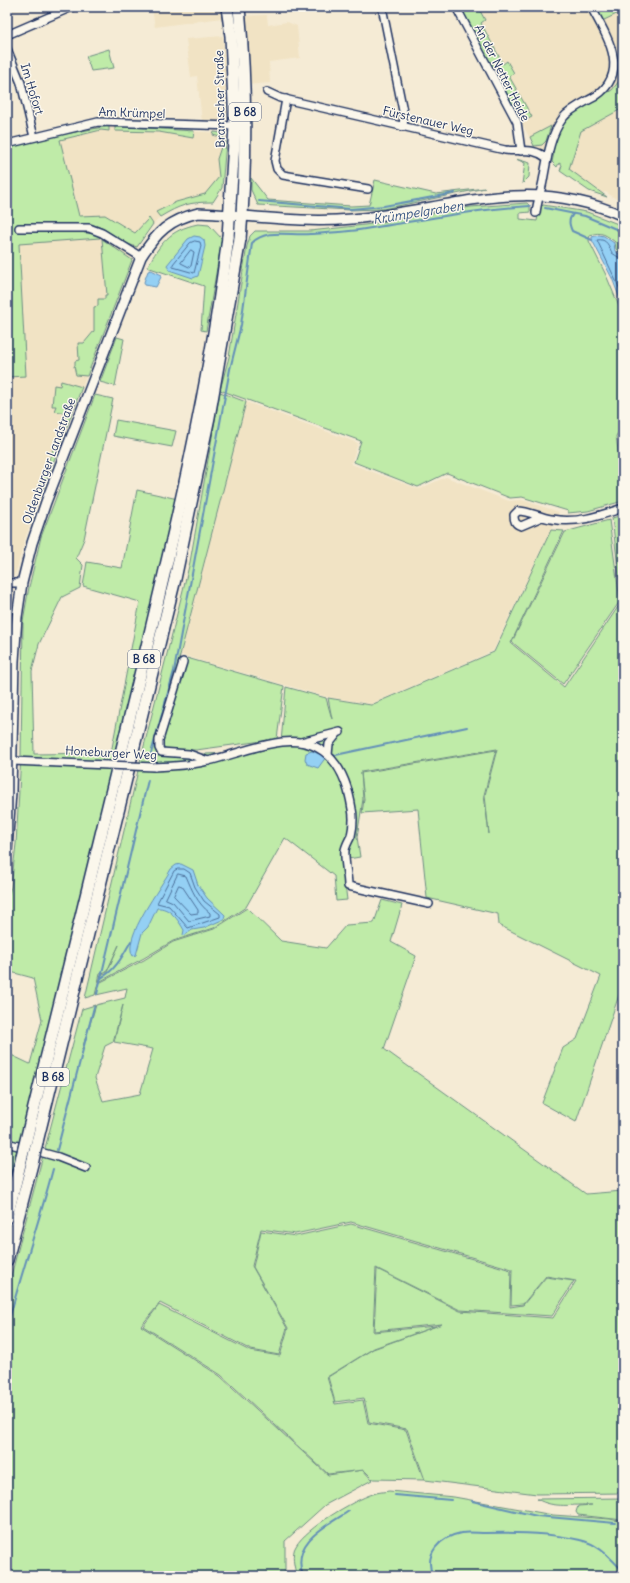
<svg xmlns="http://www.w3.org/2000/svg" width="630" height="1583" font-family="Delius,sans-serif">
<rect width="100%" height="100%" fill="#f5ebd5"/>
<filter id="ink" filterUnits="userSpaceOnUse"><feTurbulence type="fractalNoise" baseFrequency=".025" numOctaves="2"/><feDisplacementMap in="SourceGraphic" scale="8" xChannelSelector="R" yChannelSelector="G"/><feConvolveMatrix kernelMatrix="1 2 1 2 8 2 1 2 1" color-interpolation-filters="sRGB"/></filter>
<g filter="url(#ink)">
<g fill="#f1e3c4">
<polygon points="163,7 220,7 222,18 155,27 152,9"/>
<polygon points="460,7 623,7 623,204 606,192 603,193 534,146"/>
<polygon points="267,15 268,25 287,22 297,26 300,58 269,62 270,83 247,85 243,16"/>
<polygon points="223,36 227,114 224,119 219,122 202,122 197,76 191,77 186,39"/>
<polygon points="109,126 221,133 226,142 222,188 213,202 199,202 180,205 160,217 144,236 132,260 43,487 24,542 17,569 13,577 7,578 7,147 96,127"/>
<polygon points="246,402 358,443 351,464 419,489 446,477 509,501 522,500 559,512 493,651 371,704 327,697 181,655"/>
</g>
<g fill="#bfeba8" stroke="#6d8d83" fill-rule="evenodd">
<polygon points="460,7 472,7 475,11 479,9 485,20 481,23 503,64 507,61 514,73 509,76 532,117 522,122"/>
<polygon points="594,7 623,7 623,11 602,21"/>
<polygon points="109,49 114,68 91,71 86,56"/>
<polygon points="623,76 623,108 581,131 569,169 607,197 589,191 560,171 562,165 559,163 557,167 552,162 554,153 552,152 559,131 566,119 574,112 612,90"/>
<path d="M109,126V131L101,130L60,140L79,216L105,215L135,233L149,218L153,224L137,247C117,242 104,222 81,224L84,233L97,234L100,238L19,244L26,376L7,377V147L59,135Z"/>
<polygon points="115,126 194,131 193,138 159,132 115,131"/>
<polygon points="551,126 546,141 542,145 534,146 530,137"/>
<path d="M214,132L221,133L226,142L222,188L213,202C189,202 180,205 160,217L156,212L176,202L205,194L219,177L217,159L222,144L220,137L213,135Z"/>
<polygon points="516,159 530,163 529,177 522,184 525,163"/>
<polygon points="251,178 268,200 351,206 369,205 375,180 436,194 485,188 383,209 350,210 258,205 251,190"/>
<path d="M527,203L530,206V212L520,213V219L537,221L539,209L543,205L587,212L623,226V248L620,253L616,249L615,242C606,235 602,231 590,235L589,241L606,275L623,316V425L616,436L623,485V501L588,511L568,513V511L522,497L510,498L447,473L418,487L354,462L361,441L220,390L229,357L247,246L250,236L255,231H310L365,225L471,207Z"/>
<path d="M198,224L209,225L222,239L206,331L201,330L204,286L147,267C161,243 169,230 198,224Z"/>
<polygon points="102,239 132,260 87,376 76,375 74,366 75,366 75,361 79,360 78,343 84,343 94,331 94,307 98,306 98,299 105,299 105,295 107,295"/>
<polygon points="117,337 124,339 115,386 100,382"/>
<polygon points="61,381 82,387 40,497 35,496 67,413 54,411 56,406 52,406 54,385 60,386"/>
<polygon points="220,392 246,402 178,663 181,670 159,740 157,753 164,756 246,752 281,742 286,687 326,698 332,719 328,698 371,705 494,652 551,530 564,531 511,643 564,687 622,601 612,518 623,515 623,993 620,992 576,1122 542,1103 563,1048 577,1039 601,976 499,925 498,914 427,898 418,809 362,813 364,799 361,773 496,750 484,795 489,834 485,795 497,749 361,772 363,799 357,837 360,857 342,860 347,900 336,901 334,876 285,838 246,907 214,928 173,941 144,958 99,982 101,975 107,972 119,945 107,971 100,974 95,995 85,998 140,762 190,562"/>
<polygon points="95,395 113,399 84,539 76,558 83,565 80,588 62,597 39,644 32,671 34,754 111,753 140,602 83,586 87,562 122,568 137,490 178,499 20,1142 7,1139 7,1053 30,1064 42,1020 33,978 7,971 7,900 11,887 16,844 21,755 23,621 29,587 41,537"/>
<polygon points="116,420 176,431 172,447 113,436"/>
<polygon points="609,520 620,601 563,684 512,642 565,532"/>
<polygon points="187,658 284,686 277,739 196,750 166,749 162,744"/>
<path d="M382,900L402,905L391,942L416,956L384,1049L586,1194L623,1191V1493L537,1494L425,1480L407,1429L369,1422L364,1398L335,1402L328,1377L373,1349L442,1324L374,1331L377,1269L460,1311L553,1318L576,1281L546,1276L523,1304L511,1305L512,1269L351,1222L295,1234L261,1229L252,1266L287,1328L279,1355L251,1350L160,1303L141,1326L220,1376L328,1475L363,1470L372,1480L325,1505L285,1541V1576H7V1291L82,1009L95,1005L82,1050L96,1005L125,998L127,988L96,995L99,983L144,960L173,942L214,929L247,908L281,941L326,948L346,925L374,923ZM123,1005L114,1042L153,1049L140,1094L103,1101L95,1078L105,1046L113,1042Z"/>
<polygon points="7,1147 18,1150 7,1192"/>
<polygon points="351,1224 511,1270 510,1307 523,1305 546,1277 574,1281 552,1316 460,1310 376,1268 373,1332 436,1326 374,1348 327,1377 335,1404 363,1400 368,1423 406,1430 424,1480 373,1479 364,1470 328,1474 221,1375 143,1326 159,1305 250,1351 280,1356 288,1328 253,1267 261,1231 296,1236"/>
<path d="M389,1491L454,1497L553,1515L610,1519L623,1522V1576H297C294,1568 291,1553 296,1546C306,1528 354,1500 373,1494C378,1492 384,1492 389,1491Z"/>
<path d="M623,1498V1520L578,1515L576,1512L578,1506L592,1505C573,1504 554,1509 537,1499Z"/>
</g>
<g fill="#94d0f4" stroke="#6490b8">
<polygon points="599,235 604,236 614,243 615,251 623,257 623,307 612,278 592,240 592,237"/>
<polygon points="194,236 200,237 204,240 205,246 198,276 193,278 169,270 167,265 188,239"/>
<polygon points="151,270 162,275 156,287 145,285 144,282 148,271"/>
<polygon points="312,751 326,757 318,768 307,764 305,759 306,753"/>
<path d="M181,864L193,870L198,885L207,898L225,915L224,919L204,928L192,930L184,936L183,935L184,930C178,920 170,907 157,908L148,927L142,933L136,955L133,956C121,939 162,886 171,869L176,865Z"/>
</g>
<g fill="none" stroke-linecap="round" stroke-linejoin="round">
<g stroke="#4b6f9a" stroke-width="1">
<polygon points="195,241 200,242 201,246 194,273 173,267 173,264 190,243"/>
<polygon points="191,250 194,252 191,266 189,267 181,263"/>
<path d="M623,260L612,253C609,247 607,238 597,240L623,296"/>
<polygon points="178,869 184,869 190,873 195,887 204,901 220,914 220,917 188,928 169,906 157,903 174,871"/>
<path d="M178,874L186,876C192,890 197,903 210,913V916L189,921L173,902L166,899Z"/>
<polygon points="179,885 182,886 198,910 198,913 191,914 174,896"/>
</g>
<g stroke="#6490b8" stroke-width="2">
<polyline points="259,201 351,209 384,206 455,193"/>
<polyline points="545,208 585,216 623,232"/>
<path d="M573,214C568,220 569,224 572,231L592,240"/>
<polyline points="331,756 467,727"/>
<path d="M150,757L174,671L230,369L241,325L252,243C266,228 291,236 310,234C328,233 347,232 365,229C420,221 475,209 530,206"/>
<path d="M101,978C116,970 123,955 131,941"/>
<polyline points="97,994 148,780"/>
<polyline points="57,1150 94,1007"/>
<path d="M7,1327C21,1274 39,1222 53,1169"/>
<polyline points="395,1495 451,1500"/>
<polyline points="472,1501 537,1516 615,1523"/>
<path d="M303,1576C290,1542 326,1526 349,1511"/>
<path d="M433,1576C423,1554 440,1537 461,1533C469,1532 478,1533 485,1533C514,1532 551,1533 580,1540C599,1544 610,1558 623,1571"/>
</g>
<g stroke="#1b2f5e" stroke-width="10">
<g id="minor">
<polyline points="382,7 404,116 403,127"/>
<polyline points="456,7 517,122 521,151"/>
<polyline points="7,35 72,7"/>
<polyline points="7,49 21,83 34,137"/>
<path d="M267,92L280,98L505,150C522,152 533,147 547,158"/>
<polyline points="286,99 275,161 277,169 283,175 368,189"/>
<polyline points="7,144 98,122 235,126"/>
<path d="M536,213C537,202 541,192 543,181C547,159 550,135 563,118C571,108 586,102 596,96C630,72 608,38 591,7"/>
<polyline points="19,228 89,228 102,233 141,257"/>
<path d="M542,517L521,526C515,524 514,521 514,515L518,511C529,511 539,517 551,519C576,524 599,516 623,508"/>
<polyline points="7,583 22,583"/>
<polyline points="183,662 159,740 159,748 161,752 189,754 208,761"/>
<polyline points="301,742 340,732"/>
<polyline points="328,755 329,744 337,734"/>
<polyline points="12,761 108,765"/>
<path d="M154,767C172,766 190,766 208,761C233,755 256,745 282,742C327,737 346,770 352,809C354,818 353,827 351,836C349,840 346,845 345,850C344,861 348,875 348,886L429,904"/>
<polyline points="7,1143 58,1157 86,1168"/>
</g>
</g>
<g stroke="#1b2f5e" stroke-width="12">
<path id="tertiary" d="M7,849L11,792L14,661L17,617L22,583L32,543L46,502L141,257C157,232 169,220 198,213C250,215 301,224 352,219C450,210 526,173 623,216"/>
</g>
<g stroke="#1b2f5e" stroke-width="14">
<g id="primary">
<polyline points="227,7 231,36 235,126 228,237"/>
<path d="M239,7C246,84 247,162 240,239"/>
</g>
</g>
<g stroke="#1b2f5e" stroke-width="14">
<g id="trunk">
<path d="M26,1140C64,985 103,830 140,675C175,530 210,385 228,237"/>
<polyline points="37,1142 175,579 209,417 240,239"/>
<polyline points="7,1217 22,1156"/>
<polyline points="7,1260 33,1160"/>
</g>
</g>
<use href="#minor" stroke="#fbf7ec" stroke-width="7"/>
<use href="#tertiary" stroke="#fbf7ec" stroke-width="9"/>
<use href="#primary" stroke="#fbf7ec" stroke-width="11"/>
<use href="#trunk" stroke="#fbf7ec" stroke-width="11"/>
<g stroke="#1b2f5e" stroke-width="10" stroke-linecap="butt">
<polyline id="minor-bridge" points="108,765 154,767"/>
</g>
<g stroke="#1b2f5e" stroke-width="14" stroke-linecap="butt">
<g id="trunk-bridge">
<polyline points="22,1156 26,1140"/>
<polyline points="33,1160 37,1142"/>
</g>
</g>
<use href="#minor-bridge" stroke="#fbf7ec" stroke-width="7"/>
<use href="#trunk-bridge" stroke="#fbf7ec" stroke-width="11"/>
</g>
</g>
<g text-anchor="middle" stroke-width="3" stroke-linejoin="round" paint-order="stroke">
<g fill="#fbf7ec" stroke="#5e6b89" stroke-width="1">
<rect x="229" y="103" width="32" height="18" rx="3"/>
<rect x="128" y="650" width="32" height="18" rx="3"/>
<rect x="37" y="1068" width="32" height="18" rx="3"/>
</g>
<g font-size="11" font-weight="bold" fill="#1b2f5e">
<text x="245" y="116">B 68</text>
<text x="144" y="663">B 68</text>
<text x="53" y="1081">B 68</text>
</g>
<g font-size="12" fill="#1b2f5e" stroke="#fbf7ec">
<text transform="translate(502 73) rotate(63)" y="4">An der Netter Heide</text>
<text transform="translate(32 89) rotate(73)" y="4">Im Hofort</text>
<text transform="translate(220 99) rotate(-91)" y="4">Bramscher Straße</text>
<text transform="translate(132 113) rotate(2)" y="4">Am Krümpel</text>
<text transform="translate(428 121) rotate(13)" y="4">Fürstenauer Weg</text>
<text transform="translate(49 461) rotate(-70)" y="4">Oldenburger Landstraße</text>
<text transform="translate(111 753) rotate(3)" y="4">Honeburger Weg</text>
</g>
<g font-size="13" font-style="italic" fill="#395784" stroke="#fbf7ec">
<text transform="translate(418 212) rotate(-9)" y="5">Krümpelgraben</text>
</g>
</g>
<rect width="630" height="1583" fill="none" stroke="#fbf7ec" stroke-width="24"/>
<rect x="12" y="12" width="606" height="1559" fill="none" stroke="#1b2f5e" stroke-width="1.5" filter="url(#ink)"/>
</svg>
